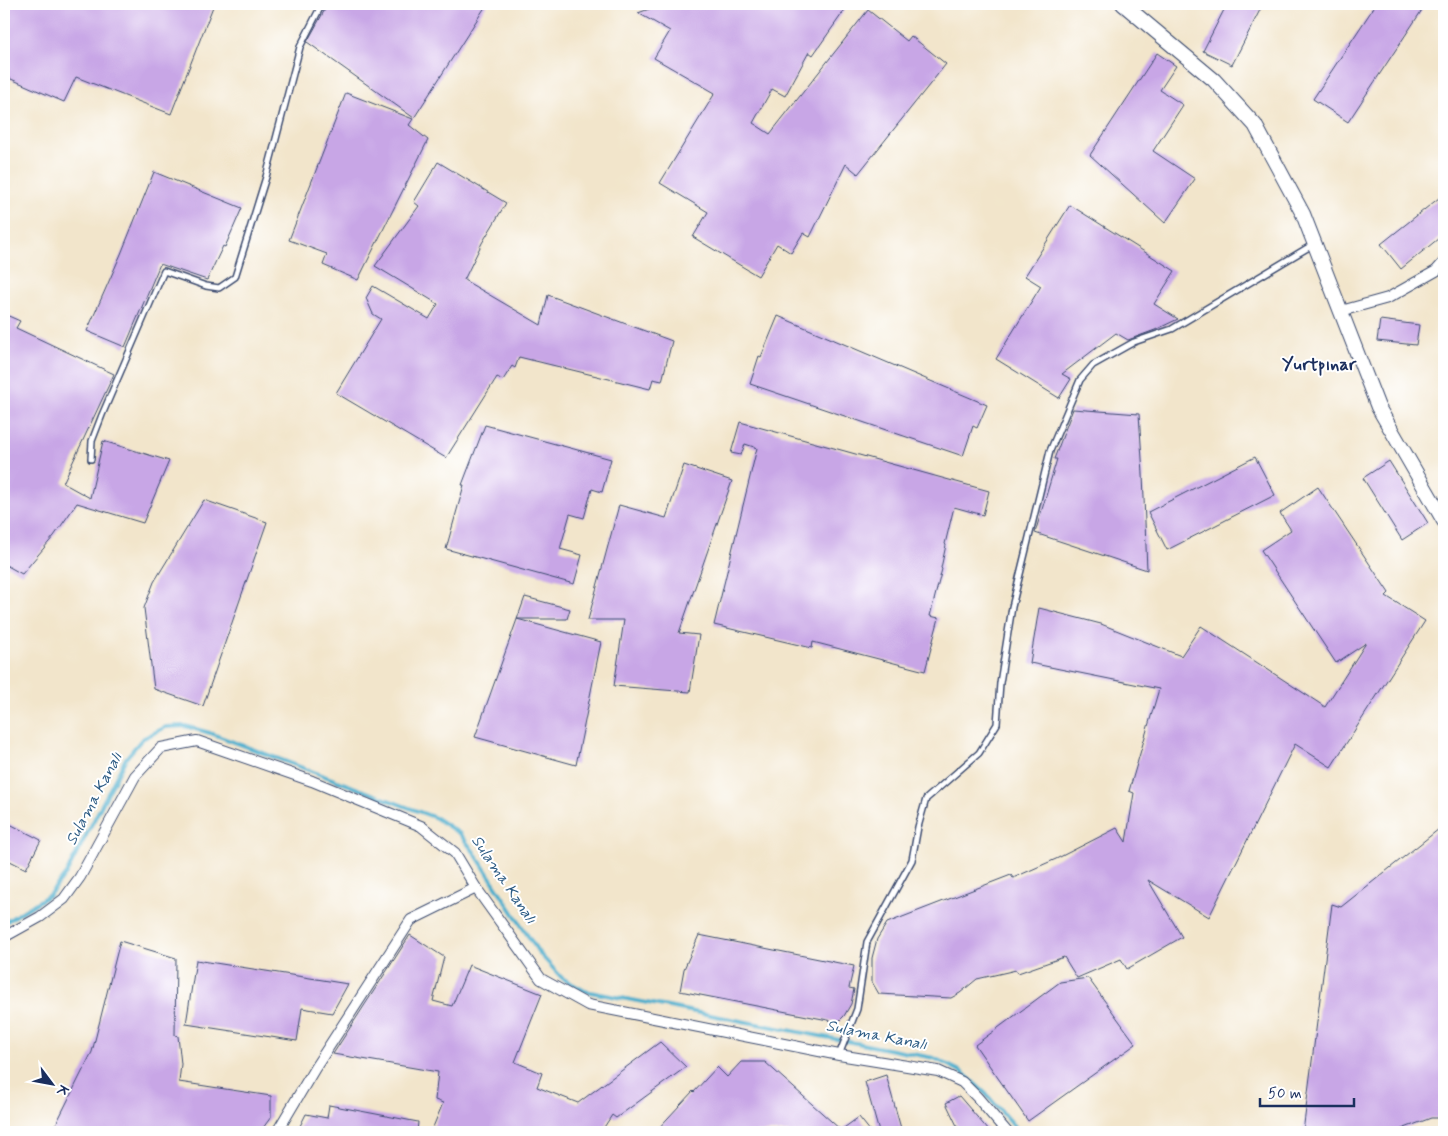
<svg xmlns="http://www.w3.org/2000/svg" width="1448" height="1136" font-family="Mynerve,sans-serif">
<rect width="100%" height="100%" fill="#fff"/>
<filter id="ink" filterUnits="userSpaceOnUse"><feTurbulence type="fractalNoise" baseFrequency=".02" numOctaves="2"/><feDisplacementMap in="SourceGraphic" scale="10" xChannelSelector="R" yChannelSelector="G"/><feConvolveMatrix kernelMatrix="1 2 1 2 8 2 1 2 1" color-interpolation-filters="sRGB"/></filter>
<filter id="wash" filterUnits="userSpaceOnUse"><feTurbulence type="fractalNoise" baseFrequency=".0096" numOctaves="4" result="noise"/><feDisplacementMap in="SourceGraphic" scale="20" xChannelSelector="R" yChannelSelector="G"/><feGaussianBlur stdDeviation="1.12" result="paint"/><feColorMatrix in="noise" values="0 0 0 0 0 0 0 0 0 0 0 0 0 0 0 0 0 1.4 0 .05"/><feComposite in="paint" operator="in"/></filter>
<g filter="url(#wash)">
<rect width="100%" height="100%" fill="#f2e5cb"/>
<g fill="none" stroke-linecap="round" stroke-linejoin="round">
<polyline stroke="#4daecc" stroke-width="4" points="4,923 49,895 66,874 126,758 142,739 166,727 185,726 210,733 436,818 460,834 474,852 539,953 562,978 585,991 934,1058 962,1072 986,1094 1019,1132"/>
</g>
<g id="blocks">
<g fill="#c8a6e6">
<polygon points="4,4 214,4 171,114 76,77 64,102 4,76"/>
<polygon points="328,4 487,4 414,118 307,42"/>
<polygon points="663,4 849,4 813,55 809,52 785,96 772,89 753,123 770,134 868,10 907,41 911,36 946,64 858,174 846,164 810,237 803,233 791,253 777,244 758,276 693,237 708,212 660,183 715,93 654,58 670,31 638,13"/>
<polygon points="1227,4 1263,4 1232,65 1203,51"/>
<polygon points="1376,4 1412,4 1422,10 1348,122 1313,99"/>
<polygon points="1157,53 1176,66 1160,90 1183,105 1153,151 1195,179 1165,223 1090,155"/>
<polygon points="346,93 413,119 409,125 428,140 358,280 323,265 327,254 289,240"/>
<polygon points="438,162 506,203 482,243 464,280 541,325 548,295 672,341 662,381 653,379 650,389 519,357 515,368 512,366 503,380 497,377 446,458 336,393 381,319 373,314 366,298 373,286 429,319 438,304 375,266 419,206 414,202"/>
<polygon points="154,172 242,208 225,247 223,246 207,280 160,264 125,347 87,331 121,254"/>
<polygon points="1444,194 1444,234 1401,269 1381,244"/>
<polygon points="1070,205 1175,271 1154,304 1178,319 1155,330 1128,340 1116,333 1062,374 1071,379 1059,398 996,359 1041,286 1025,276"/>
<polygon points="4,314 20,321 16,328 114,374 63,483 90,498 103,441 169,461 143,523 77,503 54,536 22,574 4,564"/>
<polygon points="778,316 987,405 977,428 973,426 963,456 750,384 759,356 761,357"/>
<polygon points="1380,320 1419,325 1416,345 1377,341"/>
<polygon points="1073,409 1139,414 1143,474 1147,570 1035,533 1057,459 1054,459"/>
<polygon points="740,422 989,491 983,515 954,507 945,544 946,545 941,568 942,569 930,616 939,618 925,671 813,642 812,648 714,625 757,448 745,444 741,455 731,453"/>
<polygon points="485,425 611,459 602,492 592,489 584,518 570,514 560,549 582,555 574,584 446,549 464,485 462,485"/>
<polygon points="1255,457 1275,495 1167,550 1148,512"/>
<polygon points="1389,461 1428,523 1402,540 1363,478"/>
<polygon points="684,465 732,481 679,633 699,635 690,692 614,686 624,620 588,620 619,505 666,518"/>
<polygon points="1318,487 1389,593 1386,596 1425,621 1331,767 1295,744 1209,917 1148,880 1182,937 1127,969 1121,959 1077,978 1064,957 1018,973 1016,970 977,979 960,993 951,998 879,994 872,982 872,958 877,939 887,923 1011,875 1013,878 1056,859 1117,828 1126,842 1134,793 1129,791 1159,689 1030,663 1039,608 1101,624 1181,656 1201,626 1325,707 1366,643 1336,663 1261,550 1291,530 1280,513"/>
<polygon points="204,500 267,522 203,706 154,689 144,608 154,582"/>
<polygon points="525,597 570,609 567,619 517,619 601,642 576,765 475,737"/>
<polygon points="4,821 41,840 26,869 4,858"/>
<polygon points="1444,825 1444,1118 1431,1118 1394,1132 1303,1132 1332,904 1341,907"/>
<polygon points="410,935 444,957 433,1001 452,1006 469,965 542,994 515,1062 542,1073 537,1087 578,1103 660,1042 686,1067 616,1118 612,1115 601,1132 431,1132 443,1103 435,1100 438,1072 333,1054"/>
<polygon points="699,935 854,966 849,988 854,989 851,1004 844,1016 838,1022 680,991 684,969"/>
<polygon points="120,941 176,958 175,1035 178,1036 181,1064 179,1082 271,1096 271,1117 260,1132 52,1132 92,1052"/>
<polygon points="196,960 348,984 332,1013 302,1008 297,1041 186,1024"/>
<polygon points="1088,978 1136,1044 1028,1121 975,1045 1060,982"/>
<polygon points="741,1062 765,1062 841,1130 859,1117 871,1132 655,1132 693,1091 694,1092 717,1067 727,1077"/>
<polygon points="886,1075 902,1132 879,1132 865,1082"/>
<polygon points="959,1096 990,1132 960,1132 946,1103"/>
<polygon points="329,1105 418,1122 417,1132 297,1132 306,1114 327,1118"/>
</g>
</g>
</g>
<g filter="url(#ink)">
<use href="#blocks" fill-opacity="0" stroke="#3b4a6e" stroke-width="1"/>
<g fill="none" stroke-linecap="round" stroke-linejoin="round">
<g stroke="#3b4a6e" stroke-width="8">
<g id="service">
<polyline points="91,459 92,441 102,415 164,271 206,286 219,288 235,277 266,177 300,47 322,4"/>
<polyline points="839,1055 857,1009 867,942 912,860 918,827 926,799 979,753 997,724 1000,683 1012,607 1050,451 1080,380 1093,365 1134,342 1172,329 1314,244"/>
</g>
</g>
<g stroke="#3b4a6e" stroke-width="12">
<g id="minor">
<polyline points="1341,311 1388,298 1436,271 1444,262"/>
<polyline points="4,937 40,917 64,899 80,877 135,776 161,748 197,741 312,781 421,826 455,853 476,888 541,979 588,1005 839,1055 938,1071 962,1082 977,1097 1007,1132"/>
<polyline points="277,1132 315,1068 411,920 476,888"/>
</g>
</g>
<g stroke="#3b4a6e" stroke-width="16">
<polyline id="tertiary" points="1123,4 1214,80 1255,125 1303,214 1378,407 1444,521"/>
</g>
<use href="#service" stroke="#fff" stroke-width="5"/>
<use href="#minor" stroke="#fff" stroke-width="10"/>
<use href="#tertiary" stroke="#fff" stroke-width="14"/>
</g>
</g>
<g text-anchor="middle" stroke-width="4" stroke-linejoin="round" paint-order="stroke">
<g font-size="16" font-style="italic" fill="#2c5b84" stroke="#fff">
<text transform="translate(93 798) rotate(-62)" y="6">Sulama Kanalı</text>
<text transform="translate(505 879) rotate(56)" y="6">Sulama Kanalı</text>
<text transform="translate(877 1034) rotate(11)" y="6">Sulama Kanalı</text>
</g>
<g font-size="18" font-weight="bold" fill="#1b2f5e" stroke="#fff">
<text x="1319" y="370">Yurtpınar</text>
</g>
</g>
<rect width="1448" height="1136" fill="none" stroke="#fff" stroke-width="20"/>
<g transform="translate(52 1084) rotate(122)" stroke="#ffffff" stroke-width="4" paint-order="stroke">
<path d="M0-4L9 19L0 12L-9 19Z" fill="#1b2f5e"/>
<text y="-8" font-size="14" font-weight="bold" text-anchor="middle" fill="#1b2f5e">K</text>
</g>
<path d="M1260 1098v8h94v-8" fill="none" stroke="#1b2f5e" stroke-width="2.5"/>
<text x="1268" y="1098" font-size="15" fill="#1b2f5e" stroke="#ffffff" stroke-width="4" paint-order="stroke">50 m</text>
</svg>
